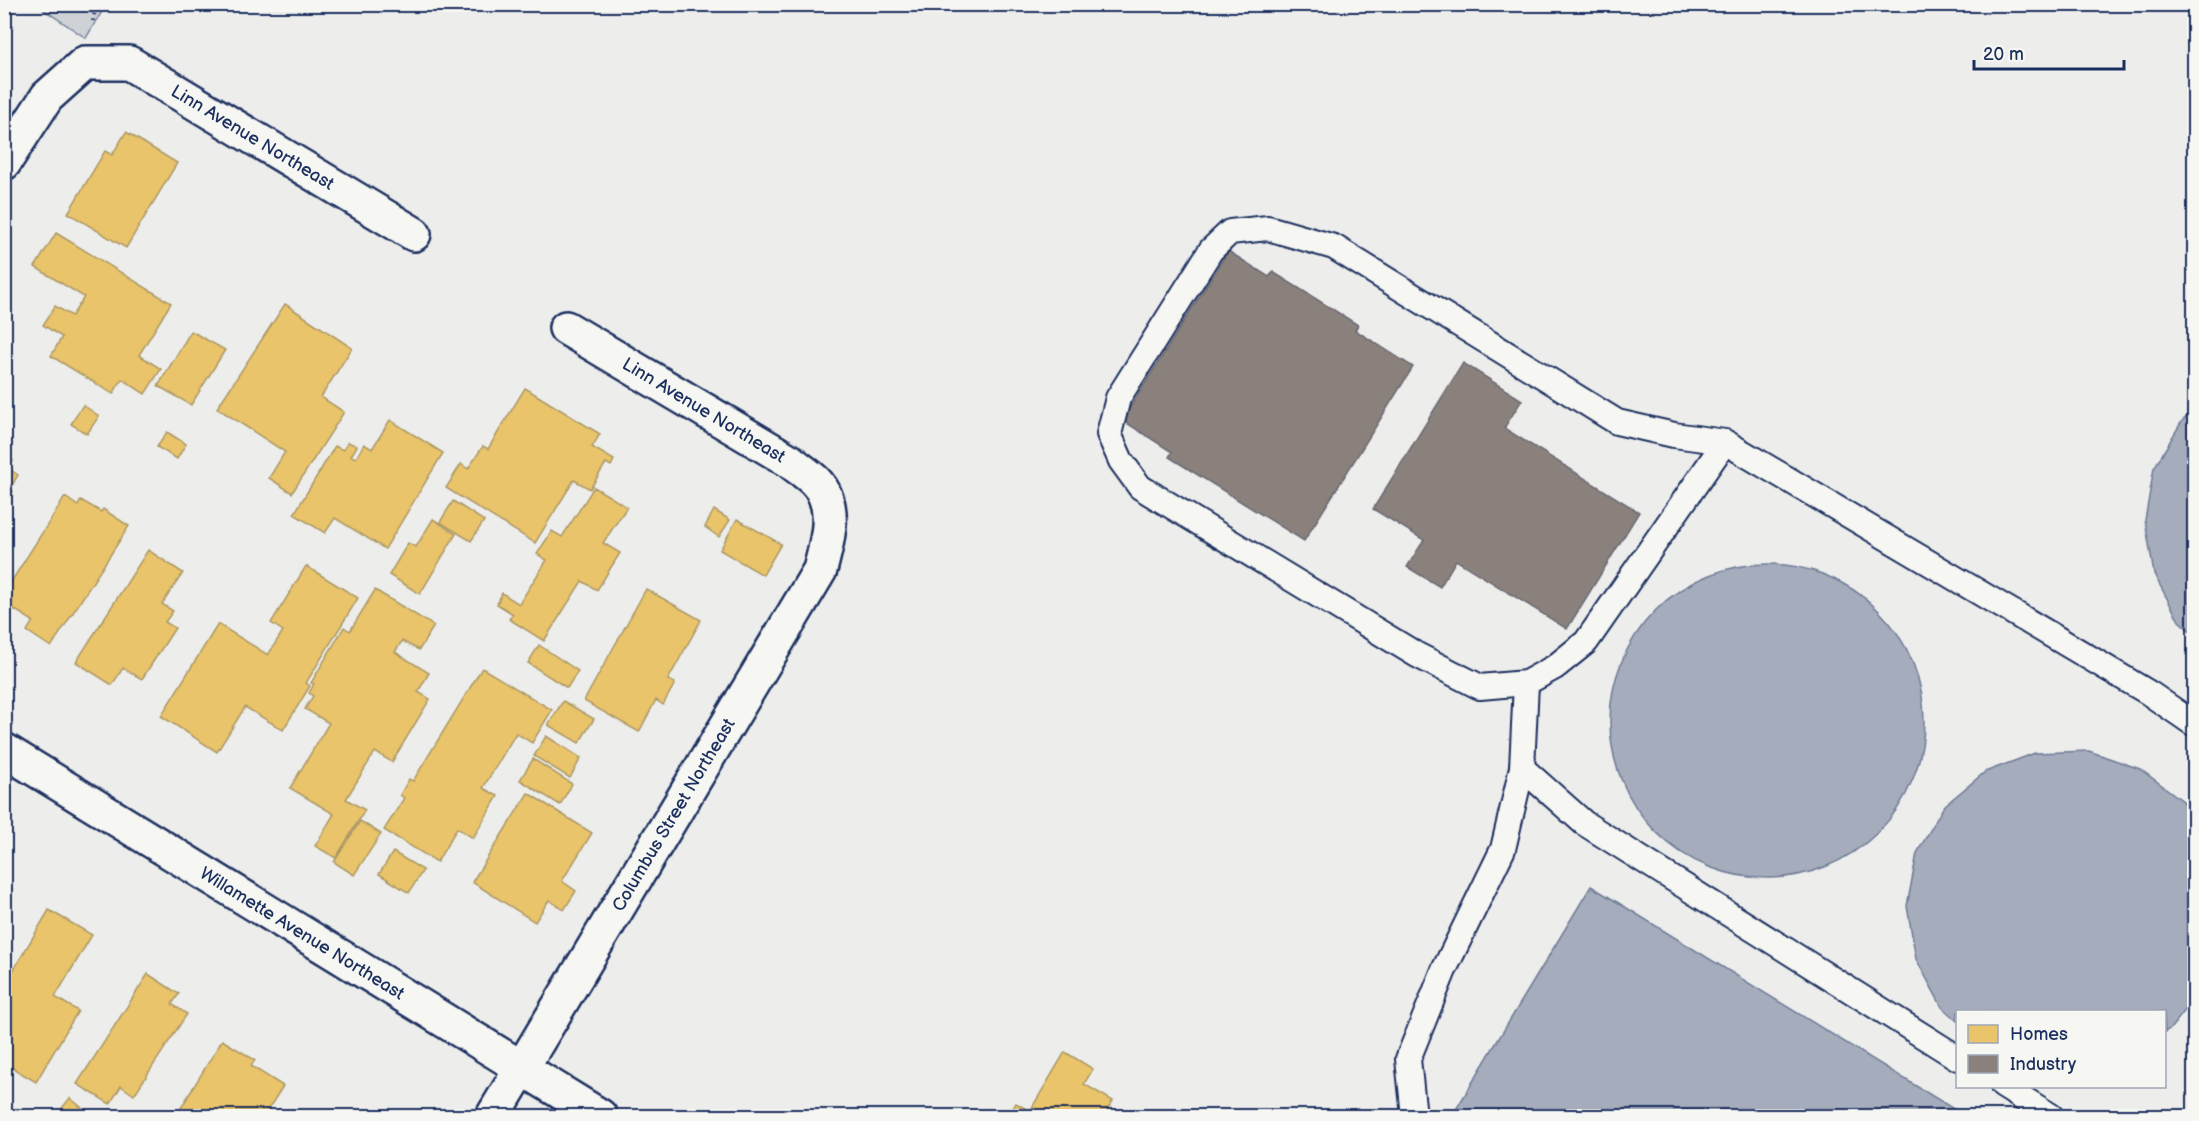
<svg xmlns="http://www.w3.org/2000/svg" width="2199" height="1121" font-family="'Balsamiq Sans',sans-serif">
<rect width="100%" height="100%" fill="#edeeec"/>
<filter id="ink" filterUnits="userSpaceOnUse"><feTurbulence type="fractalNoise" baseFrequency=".0167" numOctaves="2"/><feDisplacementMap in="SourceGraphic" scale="12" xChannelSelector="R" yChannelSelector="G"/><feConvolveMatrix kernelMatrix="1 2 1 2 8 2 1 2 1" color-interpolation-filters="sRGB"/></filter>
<g filter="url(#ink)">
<polygon fill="#ced2d7" stroke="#74809a" stroke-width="1.5" points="37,5 106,5 86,38"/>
<g fill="#a5acbc" stroke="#6e7a96" stroke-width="1.5">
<polygon points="2194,410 2194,634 2179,621 2154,574 2145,520 2154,468 2182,421"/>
<circle cx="1767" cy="721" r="157"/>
<polygon points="2089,751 2140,769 2183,801 2194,819 2194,999 2171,1028 2165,1032 2164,1012 1958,1012 1957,1021 1942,1007 1916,959 1907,906 1917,853 1944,806 1985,772 2035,753"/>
<polygon points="1591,886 1965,1116 1452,1116"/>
</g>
<g fill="#e9c46a" stroke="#ab9766" stroke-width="1.5">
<polygon points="126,132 177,163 126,248 68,213 105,151 112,155"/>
<polygon points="56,233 171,303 139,355 161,369 145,394 122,379 113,394 51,356 62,337 43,325 55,306 72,316 84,297 35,267"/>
<polygon points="285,304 352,348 321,397 344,412 292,493 269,478 285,452 217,408"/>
<polygon points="191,331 225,350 191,405 158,386"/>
<polygon points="525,388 600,434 592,447 614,460 611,466 606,463 590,489 574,480 535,543 446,488 461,464 468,469 483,446 488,449"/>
<polygon points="83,405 99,416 87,434 71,424"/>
<polygon points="390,420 443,453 385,549 335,518 325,533 294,514 335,446 343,450 348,442 357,446 351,456 356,458 364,444 372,449"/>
<polygon points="167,432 186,444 177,459 157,447"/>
<polygon points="4,456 13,461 8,468 18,475 10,489 13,491 5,506"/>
<polygon points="594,487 627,507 603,543 620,553 597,590 582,581 544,641 509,619 513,614 497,604 502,593 519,604 547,560 537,554 552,531 562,537"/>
<polygon points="65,497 78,506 81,500 101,512 103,509 129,526 51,647 27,631 33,621 4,603 4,593"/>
<polygon points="453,501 484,521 471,541 440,522"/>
<polygon points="714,510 730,520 719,537 705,527"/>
<polygon points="433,519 456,534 420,594 389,575 408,543 416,547"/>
<polygon points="737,519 781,544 763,575 720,550"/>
<polygon points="148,550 183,573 162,604 173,611 165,622 175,628 142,679 123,668 112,685 76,662"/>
<polygon points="306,566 358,598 306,683 310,686 283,730 245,707 217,752 161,716 218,624 268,655 283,631 271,623"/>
<polygon points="646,589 701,620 668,680 675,683 663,705 656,700 639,732 584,701"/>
<polygon points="375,590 434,626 419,650 402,641 395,652 429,673 418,692 430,699 392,762 375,752 346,799 365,810 336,858 315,846 334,814 290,788 329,723 305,709 313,696 309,693 314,684 311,683 344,627 350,631"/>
<polygon points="539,645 578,671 567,688 528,663"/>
<polygon points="482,668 552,710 532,743 516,733 483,788 498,796 473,838 457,828 437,862 384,830 404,798 400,795 409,779 413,781"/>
<polygon points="563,701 594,719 579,743 548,725"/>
<polygon points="546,736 581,758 570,778 534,756"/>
<polygon points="533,759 572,784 560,805 520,780"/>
<polygon points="528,793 592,833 562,881 576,891 564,910 549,900 535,922 472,882"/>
<polygon points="360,821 381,834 354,875 334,862"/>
<polygon points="393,852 423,870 409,893 379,874"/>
<polygon points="49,910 92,935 55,997 78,1011 36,1082 4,1063 4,986"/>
<polygon points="148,974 179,994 172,1004 187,1014 134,1095 121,1086 110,1104 77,1084"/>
<polygon points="222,1040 255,1060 251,1066 283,1086 264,1116 176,1116"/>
<polygon points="1065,1052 1093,1069 1084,1084 1113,1101 1103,1116 1008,1116 1016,1103 1030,1111"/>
<polygon points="70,1098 92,1116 63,1116 58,1113"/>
</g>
<g fill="#8a817c" stroke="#696873" stroke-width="1.5">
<polygon points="1228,251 1269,277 1273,272 1358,325 1355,330 1413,367 1304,541 1169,457 1172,452 1122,420"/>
<polygon points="1463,363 1522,400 1504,428 1639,512 1567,629 1456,560 1440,587 1407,567 1424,540 1373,509"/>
</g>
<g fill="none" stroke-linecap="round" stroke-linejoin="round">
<g stroke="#1b2f5e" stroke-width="28">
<g id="lane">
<polyline points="1725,442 1586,642 1555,667 1526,683 1480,687 1417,655 1140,487 1121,461 1109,434 1118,398 1211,250 1230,232 1268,228 1334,247 1617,422 1674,435 1725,442 2149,693 2194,724"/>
<polyline points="1522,768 1584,823 1958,1058"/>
<polyline points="2003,1086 2051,1116"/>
<polyline points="1414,1116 1408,1059 1444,970 1503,849 1522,768 1526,683"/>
</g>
</g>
<g stroke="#1b2f5e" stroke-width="38">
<g id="street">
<path id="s1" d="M4,163L47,97L85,63H129L414,234"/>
<path id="s2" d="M4,750L600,1116"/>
<path id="s3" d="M493,1116L820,570C827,542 839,505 815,481C808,474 798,468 790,461L566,328"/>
</g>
</g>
<polyline stroke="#1b2f5e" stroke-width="4" stroke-dasharray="1.5 4.5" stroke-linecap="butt" points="93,21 96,4"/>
<use href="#lane" stroke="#f6f6f2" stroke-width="24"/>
<use href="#street" stroke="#f6f6f2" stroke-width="33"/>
</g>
</g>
<g text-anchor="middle" stroke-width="6" stroke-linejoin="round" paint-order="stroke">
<g font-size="18" fill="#1b2f5e" stroke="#f6f6f2">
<text dy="6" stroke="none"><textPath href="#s1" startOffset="318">Linn Avenue Northeast</textPath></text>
<text transform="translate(704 410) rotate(31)" y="6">Linn Avenue Northeast</text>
<text dy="6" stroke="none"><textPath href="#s3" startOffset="351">Columbus Street Northeast</textPath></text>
<text dy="6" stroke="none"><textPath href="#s2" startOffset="350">Willamette Avenue Northeast</textPath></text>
</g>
</g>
<rect width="2199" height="1121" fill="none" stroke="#f6f6f2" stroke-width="24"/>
<rect x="12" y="12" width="2175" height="1097" fill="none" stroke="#1b2f5e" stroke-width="2" filter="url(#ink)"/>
<rect x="1956" y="1010" width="210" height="78" fill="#f6f6f2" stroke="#9ea6b7" stroke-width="1.5"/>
<rect x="1968" y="1025" width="30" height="18" fill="#e9c46a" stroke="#9ea6b7" stroke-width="1.5"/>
<text x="2010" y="1040" font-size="18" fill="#1b2f5e">Homes</text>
<rect x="1968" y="1055" width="30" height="18" fill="#8a817c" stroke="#9ea6b7" stroke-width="1.5"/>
<text x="2010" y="1070" font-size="18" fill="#1b2f5e">Industry</text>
<path d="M1974 60v9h150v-9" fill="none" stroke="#1b2f5e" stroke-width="3"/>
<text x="1983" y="60" font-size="18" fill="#1b2f5e" stroke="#f6f6f2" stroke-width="4.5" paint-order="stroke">20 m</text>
</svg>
